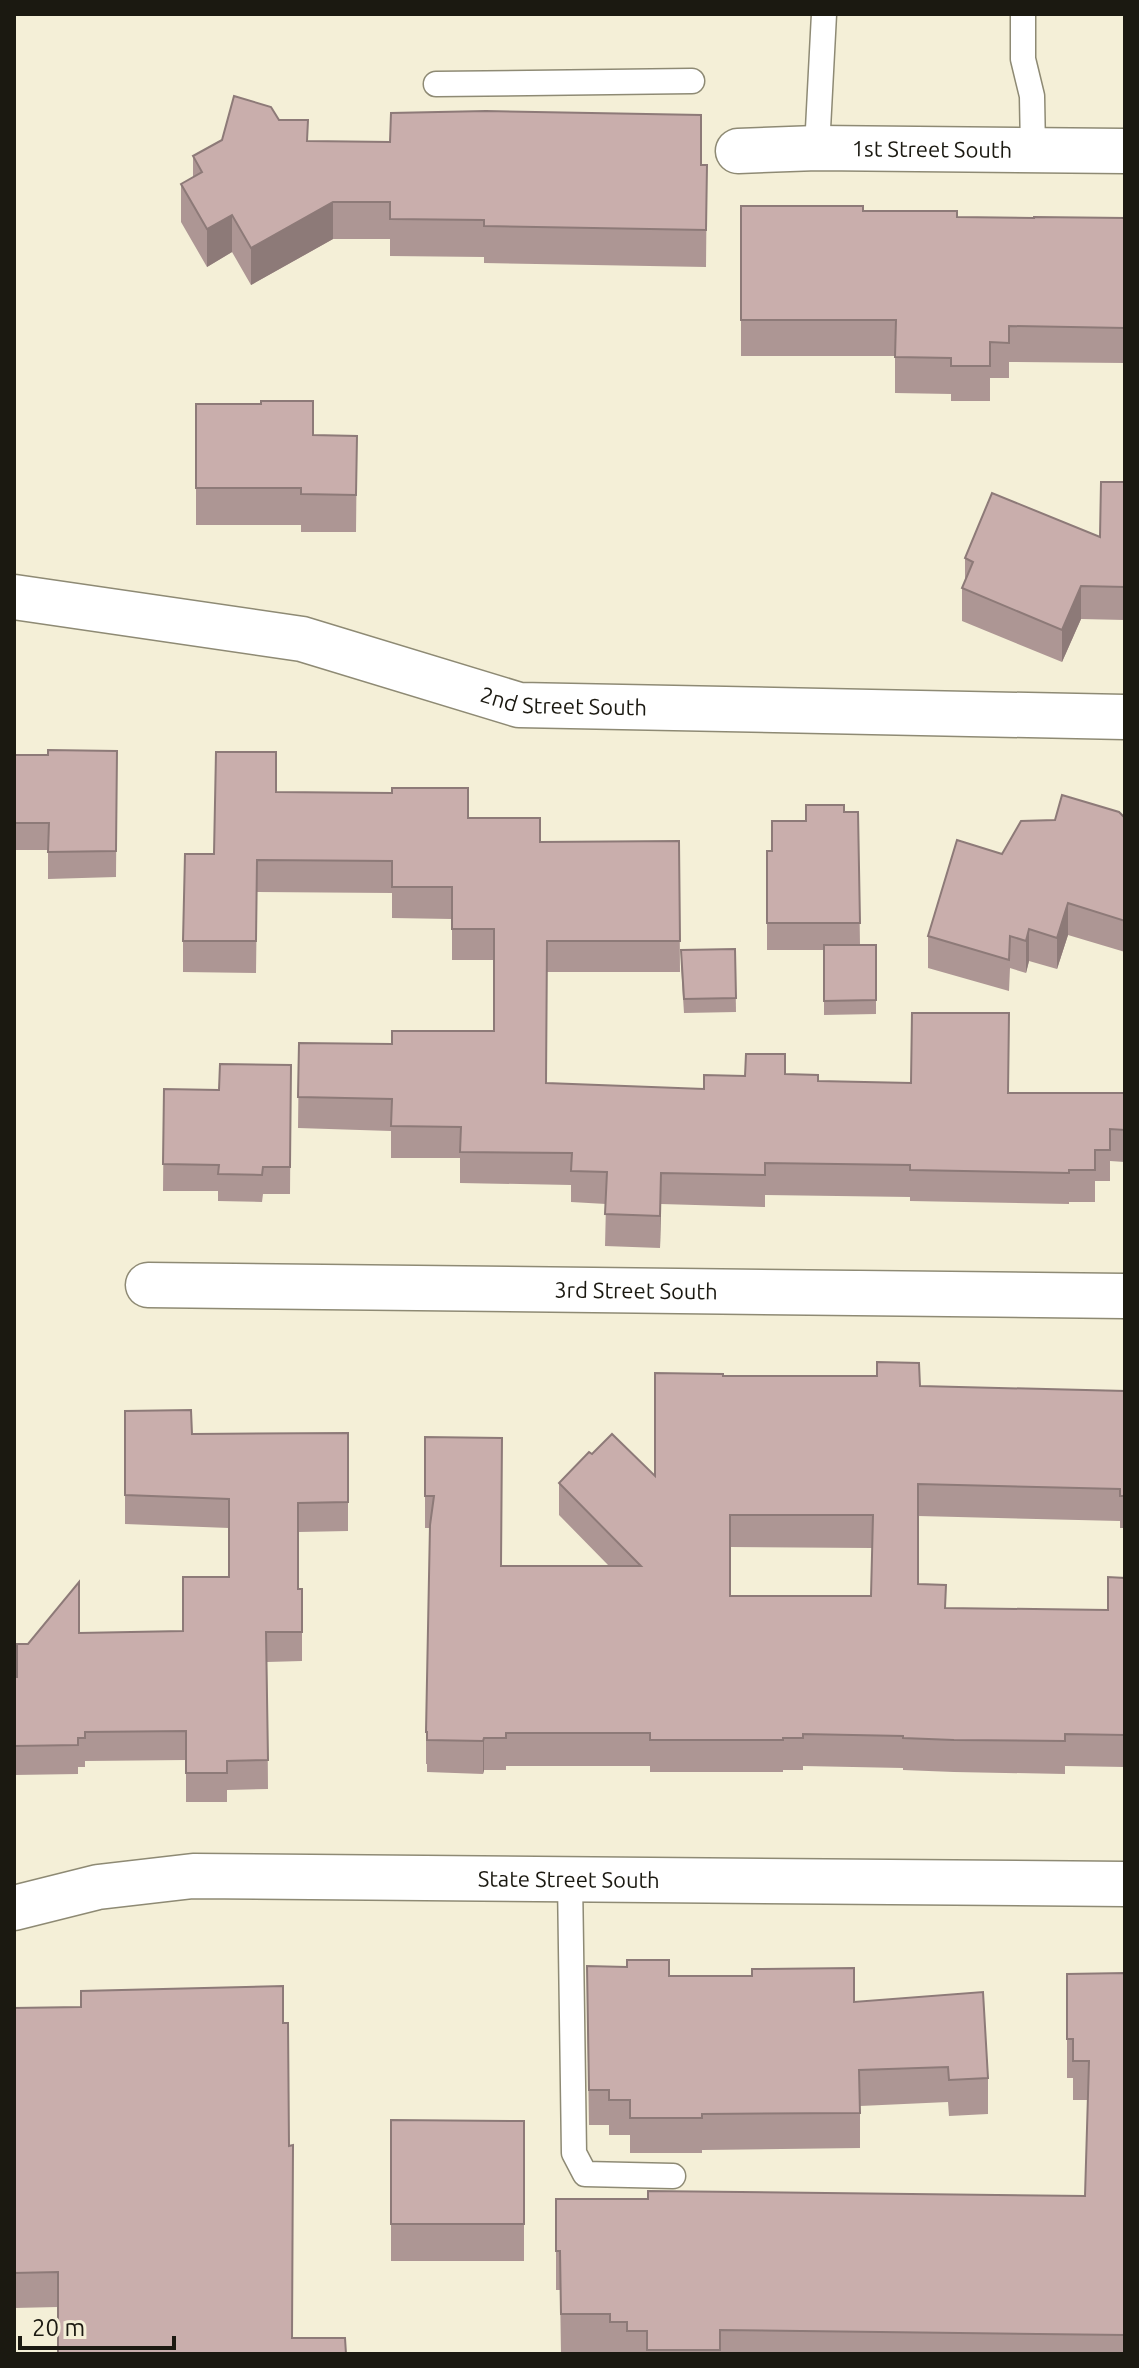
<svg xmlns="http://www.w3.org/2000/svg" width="1139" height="2368" font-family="Ubuntu,sans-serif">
<rect width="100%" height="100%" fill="#f4efd7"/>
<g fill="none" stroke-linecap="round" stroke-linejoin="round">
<g stroke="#8e8a74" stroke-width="27">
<g id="service">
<polyline points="1023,14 1023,59 1032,96 1033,150"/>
<polyline points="436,84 692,81"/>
<polyline points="817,148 824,14"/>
<polyline points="570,1879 574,2153 585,2174 673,2176"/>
</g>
</g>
<g stroke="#8e8a74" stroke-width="47">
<g id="minor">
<path id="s1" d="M738,151L817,148L1125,151"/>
<path id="s2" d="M14,597L302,639L519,705L1125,717"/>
<path id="s3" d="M148,1285L1125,1296"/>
</g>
</g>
<g stroke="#8e8a74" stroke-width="47">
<g id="tertiary">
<path id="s4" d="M14,1908L98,1887L193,1876L1125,1884"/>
</g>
</g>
<use href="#service" stroke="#fff" stroke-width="24"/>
<use href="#minor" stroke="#fff" stroke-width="44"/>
<use href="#tertiary" stroke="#fff" stroke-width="44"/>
</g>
<g fill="#ad9694" fill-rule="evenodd">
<polygon points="308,141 707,165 706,267 484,263 484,257 390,256 390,239 333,239 251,285 232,252 207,267 181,222 181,184 193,177 193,156"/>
<polygon points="741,206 957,217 1034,218 1125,218 1125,363 1009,362 1009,378 990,378 990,401 951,401 951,394 895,393 895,356 741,356"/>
<polygon points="196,404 313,435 357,436 356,532 301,532 301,525 196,525"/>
<polygon points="1125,482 1125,620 1081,619 1062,662 962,621 962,588 965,582 965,558 1100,537"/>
<polygon points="117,751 116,877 48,879 48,850 14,850 14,755 48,755"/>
<polygon points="276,792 468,818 540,842 679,841 680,972 547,972 546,1083 704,1089 745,1076 785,1074 818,1081 1008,1093 1125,1093 1125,1162 1110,1161 1110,1181 1095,1181 1095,1202 1069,1202 1069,1204 910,1201 910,1197 765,1195 765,1207 661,1204 660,1248 605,1246 606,1204 571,1202 571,1185 460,1183 460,1158 391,1158 391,1131 298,1128 299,1043 392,1044 494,1031 494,960 452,960 452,919 392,918 392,893 257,892 256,973 183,972 183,941 214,854"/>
<polygon points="844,812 858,812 860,945 876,945 876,1014 824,1015 824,950 767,950 767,851 772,851 806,821"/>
<polygon points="1125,818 1125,952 1068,935 1057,969 1029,961 1026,973 1010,968 1009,991 928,968 928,936 1002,854"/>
<polygon points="735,949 736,1012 684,1013 681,964"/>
<polygon points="291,1065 290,1194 263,1194 262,1202 218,1201 218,1191 163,1191 164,1089 219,1090"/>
<path d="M723,1376L920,1386L1125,1391V1528H1120V1521L918,1516V1584L946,1608L1108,1610L1125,1578V1767L1065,1766V1774L954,1772L903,1770V1768L803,1766V1770H783V1772H650V1766H506V1770H484L483,1774L427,1772V1764H426V1732L430,1528H425V1437L501,1566H609L559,1515V1483L592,1454L655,1476ZM730,1547L872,1548L871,1596H730Z"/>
<polygon points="125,1411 192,1434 348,1433 348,1531 298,1532 298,1589 302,1589 302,1661 267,1662 268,1789 227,1790 227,1802 186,1802 186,1760 85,1761 85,1767 78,1767 78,1774 14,1775 14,1677 17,1677 28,1644 79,1633 183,1631 229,1577 229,1528 125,1524"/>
<polygon points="1125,1973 1125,2354 561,2354 560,2290 556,2290 556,2199 1085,2196 1088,2100 1073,2100 1073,2078 1067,2078 1067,1974"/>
<polygon points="669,1976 854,2002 988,2078 988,2114 949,2116 948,2102 860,2106 860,2148 702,2150 702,2153 630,2153 630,2135 609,2135 609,2125 589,2125 587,2001"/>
<polygon points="14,2008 283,2023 292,2338 346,2354 58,2307 14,2308"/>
<polygon points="391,2120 524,2121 524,2261 391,2261"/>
</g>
<g fill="#8d7a78">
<polygon points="333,202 333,239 251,285 251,248"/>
<polygon points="232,215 232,252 207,267 207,229"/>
<polygon points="1081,586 1081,619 1062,662 1062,630"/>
<polygon points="1068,903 1068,935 1057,969 1057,938"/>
<polygon points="1029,929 1029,961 1026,973 1026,941"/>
<polygon points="661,1173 661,1204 660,1248 660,1216"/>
<polygon points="484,1738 484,1770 483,1774 483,1741"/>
</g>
<g fill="#c9aeac" stroke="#8d7a78" stroke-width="2" fill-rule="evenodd">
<polygon points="234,96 271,107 279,120 308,120 307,141 390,142 391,113 486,111 701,115 701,165 707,165 706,230 484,226 484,220 390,219 390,202 333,202 251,248 232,215 207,229 181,184 202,172 193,156 222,140"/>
<polygon points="741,206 863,206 863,211 957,211 957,217 1034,218 1034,217 1125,218 1125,328 1009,326 1009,343 990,342 990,366 951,366 951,358 895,357 896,320 741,320"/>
<polygon points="261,401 313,401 313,435 357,436 356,495 301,494 301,488 196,488 196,404 261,404"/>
<polygon points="1101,482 1125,482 1125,587 1081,586 1062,630 962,588 973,562 965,558 992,493 1100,537"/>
<polygon points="48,750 117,751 116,851 48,852 49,823 14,823 14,755 48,755"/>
<polygon points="216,752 276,752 276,792 392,793 392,788 468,788 468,818 540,818 540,842 679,841 680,941 547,941 546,1083 704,1089 704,1075 745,1076 746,1054 785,1054 785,1074 818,1075 818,1081 911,1083 912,1013 1009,1013 1008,1093 1125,1093 1125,1130 1110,1129 1110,1150 1095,1150 1095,1170 1069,1170 1069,1173 910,1170 910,1165 765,1163 765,1175 661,1173 660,1216 605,1214 607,1172 571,1171 572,1153 460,1152 461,1127 391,1126 392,1099 298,1097 299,1043 392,1044 392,1031 494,1031 494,929 452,929 452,887 392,887 392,861 257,860 256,941 183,941 185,854 214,854"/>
<polygon points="1062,795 1119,812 1125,818 1125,921 1068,903 1057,938 1029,929 1026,941 1010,936 1009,960 928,936 957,840 1002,854 1021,821 1055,820"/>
<polygon points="806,805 844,805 844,812 858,812 860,923 767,923 767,851 772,851 772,821 806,821"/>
<polygon points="824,945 876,945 876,1000 824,1001"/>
<polygon points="735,949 736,998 684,999 681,950"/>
<polygon points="220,1064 291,1065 290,1167 263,1167 262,1175 218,1174 219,1165 163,1164 164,1089 219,1090"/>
<path d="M877,1362L919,1363L920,1386L1125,1391V1496H1120V1489L918,1484V1584L946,1585L945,1608L1108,1610V1577L1125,1578V1735L1065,1734V1741L954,1740L903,1738V1736L803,1734V1738H783V1740H650V1733H506V1738H484L483,1741L427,1740V1732H426L430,1525L434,1496H425V1437L502,1438L501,1566H641L559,1483L589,1452L592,1454L612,1434L655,1476V1373L723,1374V1376H877ZM730,1515H873L871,1596H730Z"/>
<polygon points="191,1410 192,1434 348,1433 348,1502 298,1503 298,1589 302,1589 302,1632 266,1632 268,1760 227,1761 227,1773 186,1773 186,1731 85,1732 85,1738 78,1738 78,1745 14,1746 14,1677 17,1677 17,1644 28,1644 79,1582 79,1633 183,1631 183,1577 229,1577 229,1499 125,1495 125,1411"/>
<polygon points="627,1960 669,1960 669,1976 752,1976 752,1969 854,1968 854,2002 983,1992 988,2078 949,2080 948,2067 859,2070 860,2113 702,2114 702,2118 630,2118 630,2100 609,2100 609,2090 589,2090 587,1966 627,1967"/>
<polygon points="1125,1973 1125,2335 720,2330 720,2350 647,2350 647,2331 627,2331 627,2322 610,2322 610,2314 561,2314 560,2251 556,2251 556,2199 648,2199 648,2191 1085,2196 1089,2061 1073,2061 1073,2039 1067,2039 1067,1974"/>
<polygon points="283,1986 283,2023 288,2023 289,2146 293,2145 292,2338 345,2338 346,2354 58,2354 58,2272 14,2273 14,2008 81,2007 81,1991"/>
<polygon points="391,2120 524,2121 524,2224 391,2224"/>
</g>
<g text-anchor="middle" stroke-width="7" stroke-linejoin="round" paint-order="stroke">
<g font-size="22" fill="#1b1911" stroke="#f4efd7">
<text dy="8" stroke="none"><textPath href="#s1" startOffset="194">1st Street South</textPath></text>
<text dy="8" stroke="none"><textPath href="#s2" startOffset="562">2nd Street South</textPath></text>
<text dy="8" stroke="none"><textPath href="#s3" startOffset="488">3rd Street South</textPath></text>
<text dy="8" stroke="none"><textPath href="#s4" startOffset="558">State Street South</textPath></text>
</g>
</g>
<rect width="1139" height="2368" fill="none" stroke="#1b1911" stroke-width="32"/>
<path d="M20 2336v12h154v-12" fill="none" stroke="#1b1911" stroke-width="4"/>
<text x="32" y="2336" font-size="24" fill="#1b1911" stroke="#f4efd7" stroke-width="6" paint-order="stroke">20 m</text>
</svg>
